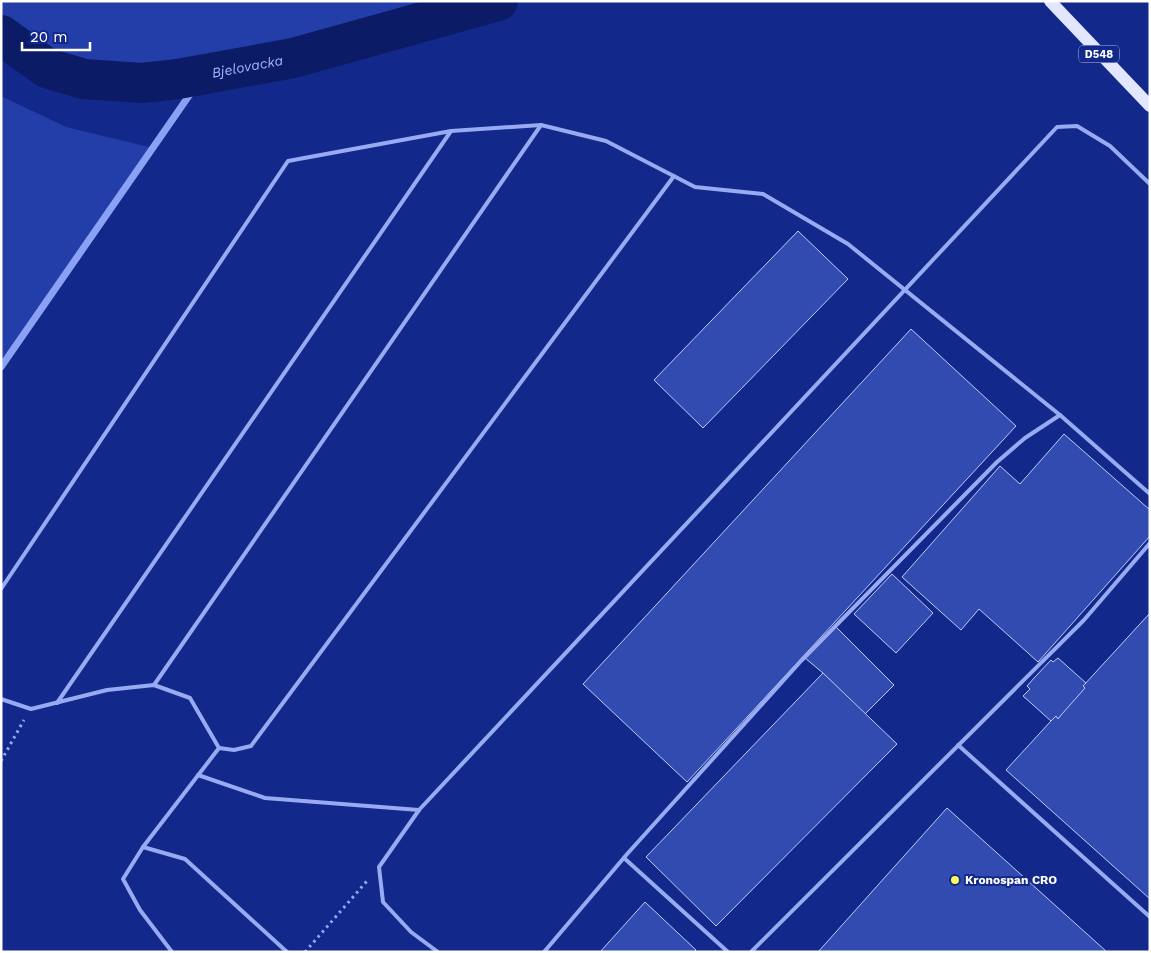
<svg xmlns="http://www.w3.org/2000/svg" width="1151" height="953" font-family="'Work Sans',sans-serif">
<rect width="100%" height="100%" fill="#12288a"/>
<g fill="#243ea9">
<polygon points="1,1 498,1 293,58 142,83 84,79 47,68 13,44 1,32"/>
<polygon points="1,96 66,127 153,148 1,367"/>
</g>
<g fill="none" stroke-linecap="round" stroke-linejoin="round">
<polyline stroke="#8aa1f4" stroke-width="7" points="1,367 204,74"/>
<path stroke="#0b1b66" stroke-width="40" id="s1" d="M1,35L47,68L84,79L142,83L178,79L293,58L498,1"/>
</g>
<g fill="#314bb0" stroke="#bfcbfc">
<polygon points="798,231 848,279 703,428 654,380"/>
<polygon points="911,329 1016,426 687,782 583,684"/>
<polygon points="1064,434 1150,510 1150,536 1038,662 979,609 961,630 902,577 1000,466 1020,484"/>
<polygon points="892,574 933,613 896,653 854,614"/>
<polygon points="1150,613 1150,899 1006,770"/>
<polygon points="836,627 894,685 863,716 823,673 805,658"/>
<polygon points="1058,658 1086,683 1083,686 1085,688 1062,714 1058,719 1056,716 1051,721 1023,696 1030,689 1027,686 1035,677 1051,660 1053,662"/>
<polygon points="823,673 897,744 716,926 646,857"/>
<polygon points="947,808 1107,952 818,952"/>
<polygon points="645,902 696,950 694,952 600,952"/>
</g>
<g fill="none" stroke-linecap="round" stroke-linejoin="round">
<g stroke="#98aaf1" stroke-width="3" stroke-dasharray="2.5 4" stroke-linecap="butt">
<polyline points="1,761 24,720"/>
<polyline points="305,952 367,881"/>
</g>
<g stroke="#98aaf1" stroke-width="4">
<polyline points="1,589 288,161 451,131 541,125 606,141 695,187 763,194 848,244 1060,415"/>
<polyline points="154,685 541,125"/>
<polyline points="1,699 31,709 107,690 154,685 190,698 219,748 143,847"/>
<polyline points="57,703 451,131"/>
<polyline points="958,745 1150,917"/>
<polyline points="219,748 234,750 251,746 674,176"/>
<polyline points="198,775 265,798 419,810"/>
<polyline points="624,858 728,952"/>
<polyline points="172,952 140,910 123,879 143,847 185,859 287,952"/>
<polyline points="438,952 411,932 383,902 379,867 419,810 1057,127 1077,126 1110,146 1150,184"/>
<polyline points="544,952 628,853 801,661 997,462 1025,438 1060,415 1150,494"/>
<polyline points="751,952 1084,620 1150,543"/>
</g>
<polyline stroke="#e2e6ff" stroke-width="12" points="1050,1 1150,106"/>
</g>
<circle fill="#fff858" stroke="#12288a" stroke-width="2" cx="955" cy="880" r="5"/>
<g text-anchor="middle" stroke-width="4" stroke-linejoin="round" paint-order="stroke">
<rect fill="#12288a" stroke="#b8bedc" stroke-width="1" x="1079" y="45.5" width="40" height="17" rx="4"/>
<g font-size="11" font-weight="bold" fill="#fff">
<text x="1099" y="58">D548</text>
</g>
<g font-size="12" font-weight="bold" fill="#fff" stroke="#12288a" text-anchor="start">
<text x="965" y="884">Kronospan CRO</text>
</g>
<g font-size="14" font-style="italic" fill="#a4b5f8" stroke="#12288a">
<text dy="5" stroke="none"><textPath href="#s1" startOffset="260">Bjelovacka</textPath></text>
</g>
</g>
<rect width="1151" height="953" fill="none" stroke="#ffffff" stroke-width="5"/>
<path d="M22 42v8h68v-8" fill="none" stroke="#ffffff" stroke-width="2.5"/>
<text x="30" y="42" font-size="15" fill="#ffffff" stroke="#12288a" stroke-width="4" paint-order="stroke">20 m</text>
</svg>
